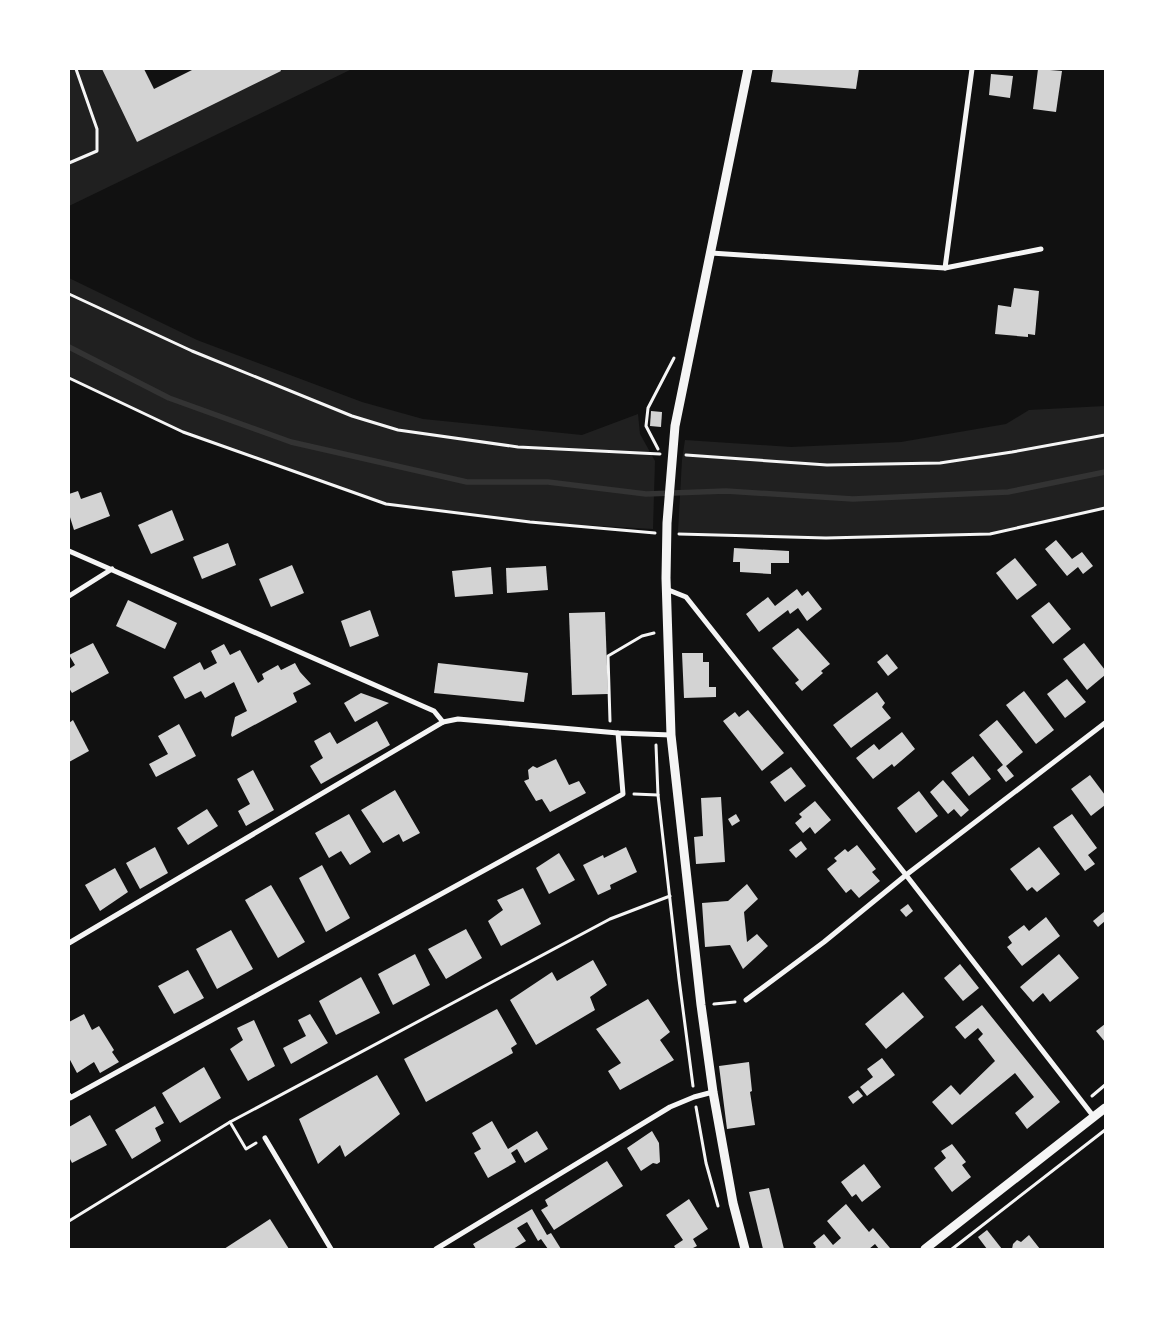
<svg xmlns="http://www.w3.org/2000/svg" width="1174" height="1318" font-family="Lora,serif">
<rect width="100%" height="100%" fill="#111"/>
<g fill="#202020">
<polygon points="69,69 102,69 137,142 280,71 281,69 352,69 69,206"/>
<polygon points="69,278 197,340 362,402 423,419 582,435 638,414 640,434 655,461 653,529 530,522 386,504 183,432 69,378"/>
<polygon points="1105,406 1105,508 990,534 826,538 678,532 682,460 685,440 791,447 901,442 1006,424 1029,410"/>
</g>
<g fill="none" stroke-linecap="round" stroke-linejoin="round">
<polyline stroke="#333" stroke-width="5.5" points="69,347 169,398 291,442 467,482 548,482 646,494 726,491 853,499 1008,492 1105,472"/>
</g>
<g fill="#d3d3d3">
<polygon points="102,69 144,69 154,89 194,69 280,69 281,71 137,142"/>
<polygon points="773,69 859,69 856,89 771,82"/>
<polygon points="1038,69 1062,71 1056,112 1033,109"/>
<polygon points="991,74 1013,76 1010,98 989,95"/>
<polygon points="1014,288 1039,291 1035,335 1028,334 1028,337 995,334 998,305 1011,307"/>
<polygon points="651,411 662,412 661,427 650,426"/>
<polygon points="78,491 81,499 101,492 110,516 74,530 69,514 69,494"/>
<polygon points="172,510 184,540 151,554 138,525"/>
<polygon points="1056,540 1072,559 1082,552 1093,566 1083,574 1078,567 1067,576 1045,549"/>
<polygon points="228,543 236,565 202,579 193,557"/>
<polygon points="734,548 789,551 789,563 771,563 771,574 740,572 740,562 733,562"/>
<polygon points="1015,558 1037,585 1017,600 996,573"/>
<polygon points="292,565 304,593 271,607 259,579"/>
<polygon points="546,566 548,590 507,593 506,568"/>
<polygon points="491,567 493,594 455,597 452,571"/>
<polygon points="797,589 802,596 808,591 822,609 807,621 798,608 790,614 788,610 759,632 746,614 768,597 775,606"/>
<polygon points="128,600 177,623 165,649 116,626"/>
<polygon points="1049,602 1071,629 1053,644 1031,616"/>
<polygon points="370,610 379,636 350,647 341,621"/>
<polygon points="605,612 608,694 572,695 569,613"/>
<polygon points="798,628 830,664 821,671 823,673 802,691 795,683 799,680 772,648"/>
<polygon points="93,643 109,673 72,693 69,688 69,669 75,665 69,655"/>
<polygon points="1084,643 1105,670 1105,675 1087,690 1063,659"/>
<polygon points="224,644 230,655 240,650 258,683 264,679 262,674 278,665 281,670 295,663 300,672 311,684 293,693 297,702 232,737 231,735 235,717 247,711 234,682 205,698 201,691 185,699 173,677 200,662 204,670 217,663 211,651"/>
<polygon points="682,653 703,653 703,662 709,662 709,687 716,687 716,697 684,698"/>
<polygon points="887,654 898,668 888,676 877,662"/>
<polygon points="438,663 528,673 524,702 434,693"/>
<polygon points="1067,679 1086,702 1065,718 1047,694"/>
<polygon points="1024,691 1054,730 1036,744 1006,705"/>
<polygon points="877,692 885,703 882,707 891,718 851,748 833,725"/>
<polygon points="361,693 389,703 355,722 344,703"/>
<polygon points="748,710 784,753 762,771 723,721 735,712 739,717"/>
<polygon points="73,720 89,751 69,762 69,723"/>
<polygon points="997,720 1023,752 1006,766 1014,776 1006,782 997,770 1003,765 979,735"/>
<polygon points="377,721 390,745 321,784 310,766 323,758 314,741 330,732 337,744"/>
<polygon points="179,724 196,756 156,777 149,764 168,754 158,736"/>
<polygon points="902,732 915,749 894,767 892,764 873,779 856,758 874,744 879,750"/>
<polygon points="973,756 991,779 969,796 951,773"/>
<polygon points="556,759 569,785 579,781 586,793 550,812 542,799 536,801 524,781 529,779 528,770 533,766 537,768"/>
<polygon points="791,767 806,786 785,802 770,782"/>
<polygon points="253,770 274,810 246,826 238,811 250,804 237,779"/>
<polygon points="1090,775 1105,795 1105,805 1091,816 1071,789"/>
<polygon points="943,780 969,810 961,817 954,809 948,814 930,792"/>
<polygon points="395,790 420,833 403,842 399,834 383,843 361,810"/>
<polygon points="919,791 938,816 916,833 897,808"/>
<polygon points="721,797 725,862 696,864 694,837 703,836 701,798"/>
<polygon points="815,801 831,820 815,834 810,827 803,833 795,823 802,817 799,814"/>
<polygon points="207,809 218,826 188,845 177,828"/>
<polygon points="349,814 371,852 350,865 341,851 329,858 315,833"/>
<polygon points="736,814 740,821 732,826 728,819"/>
<polygon points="1072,814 1097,848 1088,855 1095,864 1085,871 1053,827"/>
<polygon points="801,841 807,849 796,858 789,850"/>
<polygon points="857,845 876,869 872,872 880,881 859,898 851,889 846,893 827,869 837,861 834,858 845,849 848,852"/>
<polygon points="155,847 168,873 140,889 126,863"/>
<polygon points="626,847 637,872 610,885 611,889 598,895 583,865 603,855 604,858"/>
<polygon points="1039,847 1060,874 1037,892 1032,887 1027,891 1010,869"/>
<polygon points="559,853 575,880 549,894 536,868"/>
<polygon points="322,865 350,918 326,932 299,878"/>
<polygon points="115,868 128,892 100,911 85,885"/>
<polygon points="747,884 758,899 744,912 747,942 757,934 768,946 743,969 730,945 705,947 702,903 728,901"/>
<polygon points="271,885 305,942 278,958 245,900"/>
<polygon points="523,888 541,924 501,946 488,921 503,910 497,900"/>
<polygon points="908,904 913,911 906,917 900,910"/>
<polygon points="1105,911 1105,921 1098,927 1093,921"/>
<polygon points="1046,917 1060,936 1022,966 1007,947 1012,943 1008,937 1024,925 1029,931"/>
<polygon points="466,929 482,958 446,979 428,949"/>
<polygon points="231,930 253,969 217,989 196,949"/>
<polygon points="415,954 430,985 393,1005 378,974"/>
<polygon points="1059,954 1079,978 1050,1002 1043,993 1033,1002 1020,987"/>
<polygon points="593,960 607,985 590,997 595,1010 536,1045 510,1000 552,972 557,981"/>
<polygon points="960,964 979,988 963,1001 944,978"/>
<polygon points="188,970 204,998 174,1014 158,986"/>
<polygon points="361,977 380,1013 336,1035 319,1001"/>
<polygon points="903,992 924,1017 886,1049 865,1024"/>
<polygon points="648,999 670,1032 660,1040 674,1060 620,1090 608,1071 621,1063 596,1029"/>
<polygon points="982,1005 1060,1102 1027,1129 1015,1113 1034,1097 1015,1073 952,1125 932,1102 951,1085 960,1095 995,1061 978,1039 983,1034 978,1028 965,1039 955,1027"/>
<polygon points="497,1009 517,1044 511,1048 513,1053 426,1102 404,1059"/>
<polygon points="84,1014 92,1030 99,1026 114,1050 112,1052 119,1062 100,1073 94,1062 77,1073 69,1058 69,1022"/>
<polygon points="310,1014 328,1043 291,1064 283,1048 306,1036 298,1020"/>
<polygon points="254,1020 275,1066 248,1081 230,1049 243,1040 237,1028"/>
<polygon points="1105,1024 1105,1042 1096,1031"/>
<polygon points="882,1058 895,1075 867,1096 860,1087 873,1077 867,1069"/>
<polygon points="749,1062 752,1091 750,1092 755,1125 727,1129 719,1066"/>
<polygon points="204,1067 221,1098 180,1123 162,1093"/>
<polygon points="377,1075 400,1114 345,1157 340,1145 318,1164 299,1119"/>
<polygon points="858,1090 863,1096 853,1104 848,1097"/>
<polygon points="155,1106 164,1123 155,1128 161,1141 132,1159 115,1130"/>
<polygon points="90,1115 107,1145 72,1163 69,1157 69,1127"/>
<polygon points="492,1121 508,1149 537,1131 548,1149 525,1163 517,1149 511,1153 516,1162 488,1178 474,1153 481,1149 472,1133"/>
<polygon points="652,1131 659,1143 660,1162 657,1164 653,1163 641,1171 627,1148"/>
<polygon points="952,1144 966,1162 962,1165 971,1177 952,1192 934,1168 946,1158 941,1151"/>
<polygon points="607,1161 623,1186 554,1230 541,1210 548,1206 545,1200"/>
<polygon points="864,1164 881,1187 862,1202 856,1194 852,1197 841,1182"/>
<polygon points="769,1188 784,1249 763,1249 749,1192"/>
<polygon points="689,1199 708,1229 693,1239 697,1246 691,1249 676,1249 674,1246 683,1240 666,1215"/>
<polygon points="846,1204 869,1232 873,1228 890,1248 888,1249 879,1249 875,1244 869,1249 814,1249 816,1247 813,1243 824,1234 833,1245 841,1238 827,1221"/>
<polygon points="532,1209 547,1235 551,1233 561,1249 548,1249 541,1239 538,1241 527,1222 517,1228 526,1241 513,1249 476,1249 473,1244"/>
<polygon points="270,1219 289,1249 224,1249"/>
<polygon points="987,1230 1002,1249 987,1249 978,1237"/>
<polygon points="1029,1235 1040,1249 1012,1249 1013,1244 1017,1240 1021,1242"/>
</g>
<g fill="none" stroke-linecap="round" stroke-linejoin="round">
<g stroke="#f5f5f5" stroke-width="3">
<polyline points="69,163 97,151 97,129 76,69"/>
<polyline points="69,294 192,351 352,416 398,430 518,447 660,454"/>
<polyline points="69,378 183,432 386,504 530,522 655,533"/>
<polyline points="658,449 646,426 648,408 674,358"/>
<polyline points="686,455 827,465 940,463 1012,452 1105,435"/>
<polyline points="679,534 826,538 990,534 1105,508"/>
<polyline points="610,721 608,656 642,636 654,633"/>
<polyline points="656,745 658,795 679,979 693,1086"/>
<polyline points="634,794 658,795"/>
<polyline points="714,1004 735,1002"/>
<polyline points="1092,1096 1105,1085"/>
<polyline points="696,1107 706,1163 718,1206"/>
<polyline points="230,1122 246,1149 256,1143"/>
<polyline points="69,1221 230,1122 610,919 670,896"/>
<polyline points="952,1249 1105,1130"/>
</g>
<g stroke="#f5f5f5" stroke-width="5">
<polyline points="711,253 945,268 1041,249"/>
<polyline points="945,268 972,69"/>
<polyline points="69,551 434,711 443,722"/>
<polyline points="666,589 686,597 906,875 1094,1117"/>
<polyline points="69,596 112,569"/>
<polyline points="69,943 443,722 458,719 618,733 671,735"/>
<polyline points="746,1000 824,942 906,875 1105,723"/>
<polyline points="69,1095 70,1098 623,794 618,733"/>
<polyline points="265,1138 331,1249"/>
<polyline points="436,1249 670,1107 694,1097 713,1092"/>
</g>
<g stroke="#f5f5f5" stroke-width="9">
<polyline points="745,1249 733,1203 713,1092 701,1005 671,735 666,578 667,523 675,426 748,69"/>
<polyline points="925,1249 1105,1108"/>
</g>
</g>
<rect width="1174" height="1318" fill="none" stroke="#ffffff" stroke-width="140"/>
</svg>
